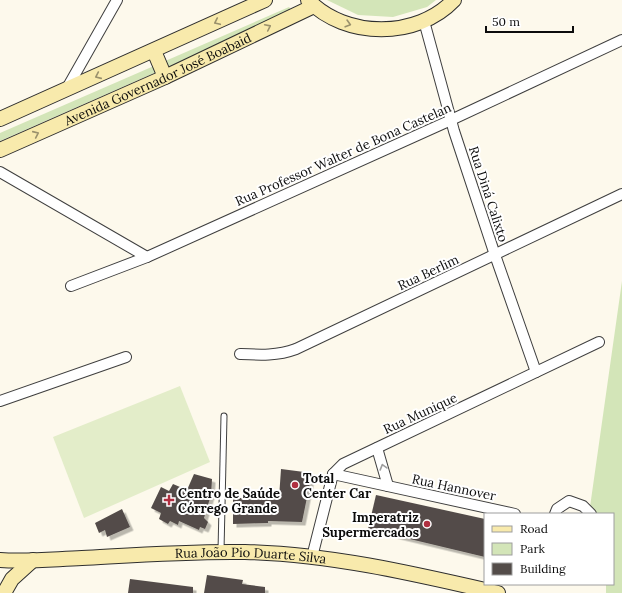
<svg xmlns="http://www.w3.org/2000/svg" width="622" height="593" font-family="Lora,serif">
<defs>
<filter id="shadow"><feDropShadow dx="3.5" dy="3.5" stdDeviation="0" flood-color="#0004"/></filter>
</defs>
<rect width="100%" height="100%" fill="#fdf9ec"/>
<g fill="#d3e5b8">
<polygon points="327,0 436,0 427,7 393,17 358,15"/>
<polygon points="289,7 293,12 0,141 0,133"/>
<polygon points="622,281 622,593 606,593 606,584 613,584 613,514 589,514"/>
</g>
<polygon fill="#e3edc9" points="180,386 210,462 84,518 53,437"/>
<g fill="#534c49" filter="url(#shadow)">
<polygon points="281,469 312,473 302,522 268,521 268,523 233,524 233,498 279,498"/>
<polygon points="194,474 212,479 211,495 204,518 208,522 205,529 200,527 199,530 179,521 178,525 170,521 168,524 159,519 161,513 151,508 161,487 169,491 173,484 187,490"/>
<polygon points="376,495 485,519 485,557 368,529"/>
<polygon points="122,509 130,527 107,537 105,530 99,533 95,523"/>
<polygon points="207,575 243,580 242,584 265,587 265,593 204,593"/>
<polygon points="130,579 193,587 193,593 128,593"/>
</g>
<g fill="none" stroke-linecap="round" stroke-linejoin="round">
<g stroke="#3f3f3f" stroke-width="7">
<polyline id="lane" points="221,551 224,416"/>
</g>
<g stroke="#3f3f3f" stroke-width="12">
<g id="street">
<polyline points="424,21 454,131 495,255 536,372"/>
<polyline points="66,90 117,0"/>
<polyline points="0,172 147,257"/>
<polyline points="71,286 147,257 451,120 622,40"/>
<path d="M240,354C260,355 277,356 296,349L622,194"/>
<polyline points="0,401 126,357"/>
<polyline points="377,448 388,486"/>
<polyline points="333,474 515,514"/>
<polyline points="555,514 557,509 569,501 583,506 591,514"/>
<polyline points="312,557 333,474 343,464 599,342"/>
</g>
</g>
<g stroke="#2e2e2e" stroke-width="16">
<g id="secondary">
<path d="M308,0C346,39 417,39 454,0"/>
<polyline points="154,51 165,77"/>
<polyline points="0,119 265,0"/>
<path id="s1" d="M0,150L165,77L314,6"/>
<path id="s2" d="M0,560C27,562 55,559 82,558C136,555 190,551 245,552C330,554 415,574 498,593"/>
<polyline points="4,593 12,579 33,560"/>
</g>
</g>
<use href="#lane" stroke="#fff" stroke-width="5"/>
<use href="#street" stroke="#fff" stroke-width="10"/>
<use href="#secondary" stroke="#f8eaac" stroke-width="14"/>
</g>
<defs><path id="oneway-chevron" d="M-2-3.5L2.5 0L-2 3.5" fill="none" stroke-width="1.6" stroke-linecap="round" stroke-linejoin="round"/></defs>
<g stroke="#9a916c">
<use href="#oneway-chevron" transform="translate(217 22) rotate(155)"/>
<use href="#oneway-chevron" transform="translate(348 24) rotate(16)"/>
<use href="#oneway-chevron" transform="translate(268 27) rotate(-26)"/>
<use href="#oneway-chevron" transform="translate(98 76) rotate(156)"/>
<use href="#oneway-chevron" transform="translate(36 134) rotate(-24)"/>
</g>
<use stroke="#9e9e9e" href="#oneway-chevron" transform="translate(383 467) rotate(-106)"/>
<g fill="#b02f40" stroke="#fff" stroke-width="1.5">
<circle cx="295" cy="485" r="4"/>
<path d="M167 494h4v4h4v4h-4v4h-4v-4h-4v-4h4z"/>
<circle cx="427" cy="524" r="4"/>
</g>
<g text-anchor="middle" stroke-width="4" stroke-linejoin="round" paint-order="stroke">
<g font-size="13" fill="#0c0c0c" stroke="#fff">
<text dy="5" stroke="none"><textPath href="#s1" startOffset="173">Avenida Governador José Boabaid</textPath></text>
<text transform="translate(343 154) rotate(-24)" y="5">Rua Professor Walter de Bona Castelan</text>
<text transform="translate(489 194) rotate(72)" y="5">Rua Diná Calixto</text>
<text transform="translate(428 272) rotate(-25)" y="5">Rua Berlim</text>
<text transform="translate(420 413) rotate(-25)" y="5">Rua Munique</text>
<text transform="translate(454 487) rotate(12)" y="5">Rua Hannover</text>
<text dy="5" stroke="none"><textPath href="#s2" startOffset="251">Rua João Pio Duarte Silva</textPath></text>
</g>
<g font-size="13" font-weight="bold" fill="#0c0c0c" stroke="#fff" text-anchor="start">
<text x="303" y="483">Total<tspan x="303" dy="15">Center Car</tspan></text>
<text x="178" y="498">Centro de Saúde<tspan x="178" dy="15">Córrego Grande</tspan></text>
<text x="419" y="522" text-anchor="end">Imperatriz<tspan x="419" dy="15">Supermercados</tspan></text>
</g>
</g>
<rect x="484" y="513" width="130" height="72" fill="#ffffff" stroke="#9e9e9e"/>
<rect x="492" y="526" width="20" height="6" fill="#f8eaac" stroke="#9e9e9e"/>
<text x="520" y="533" font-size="12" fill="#0c0c0c">Road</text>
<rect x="492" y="543" width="20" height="12" fill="#d3e5b8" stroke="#9e9e9e"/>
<text x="520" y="553" font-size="12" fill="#0c0c0c">Park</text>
<rect x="492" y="563" width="20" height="12" fill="#534c49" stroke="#9e9e9e"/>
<text x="520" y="573" font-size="12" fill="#0c0c0c">Building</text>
<path d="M486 26v6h87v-6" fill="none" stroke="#0c0c0c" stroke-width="2"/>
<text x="492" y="26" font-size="12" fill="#0c0c0c" stroke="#ffffff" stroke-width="3" paint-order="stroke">50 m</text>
</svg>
